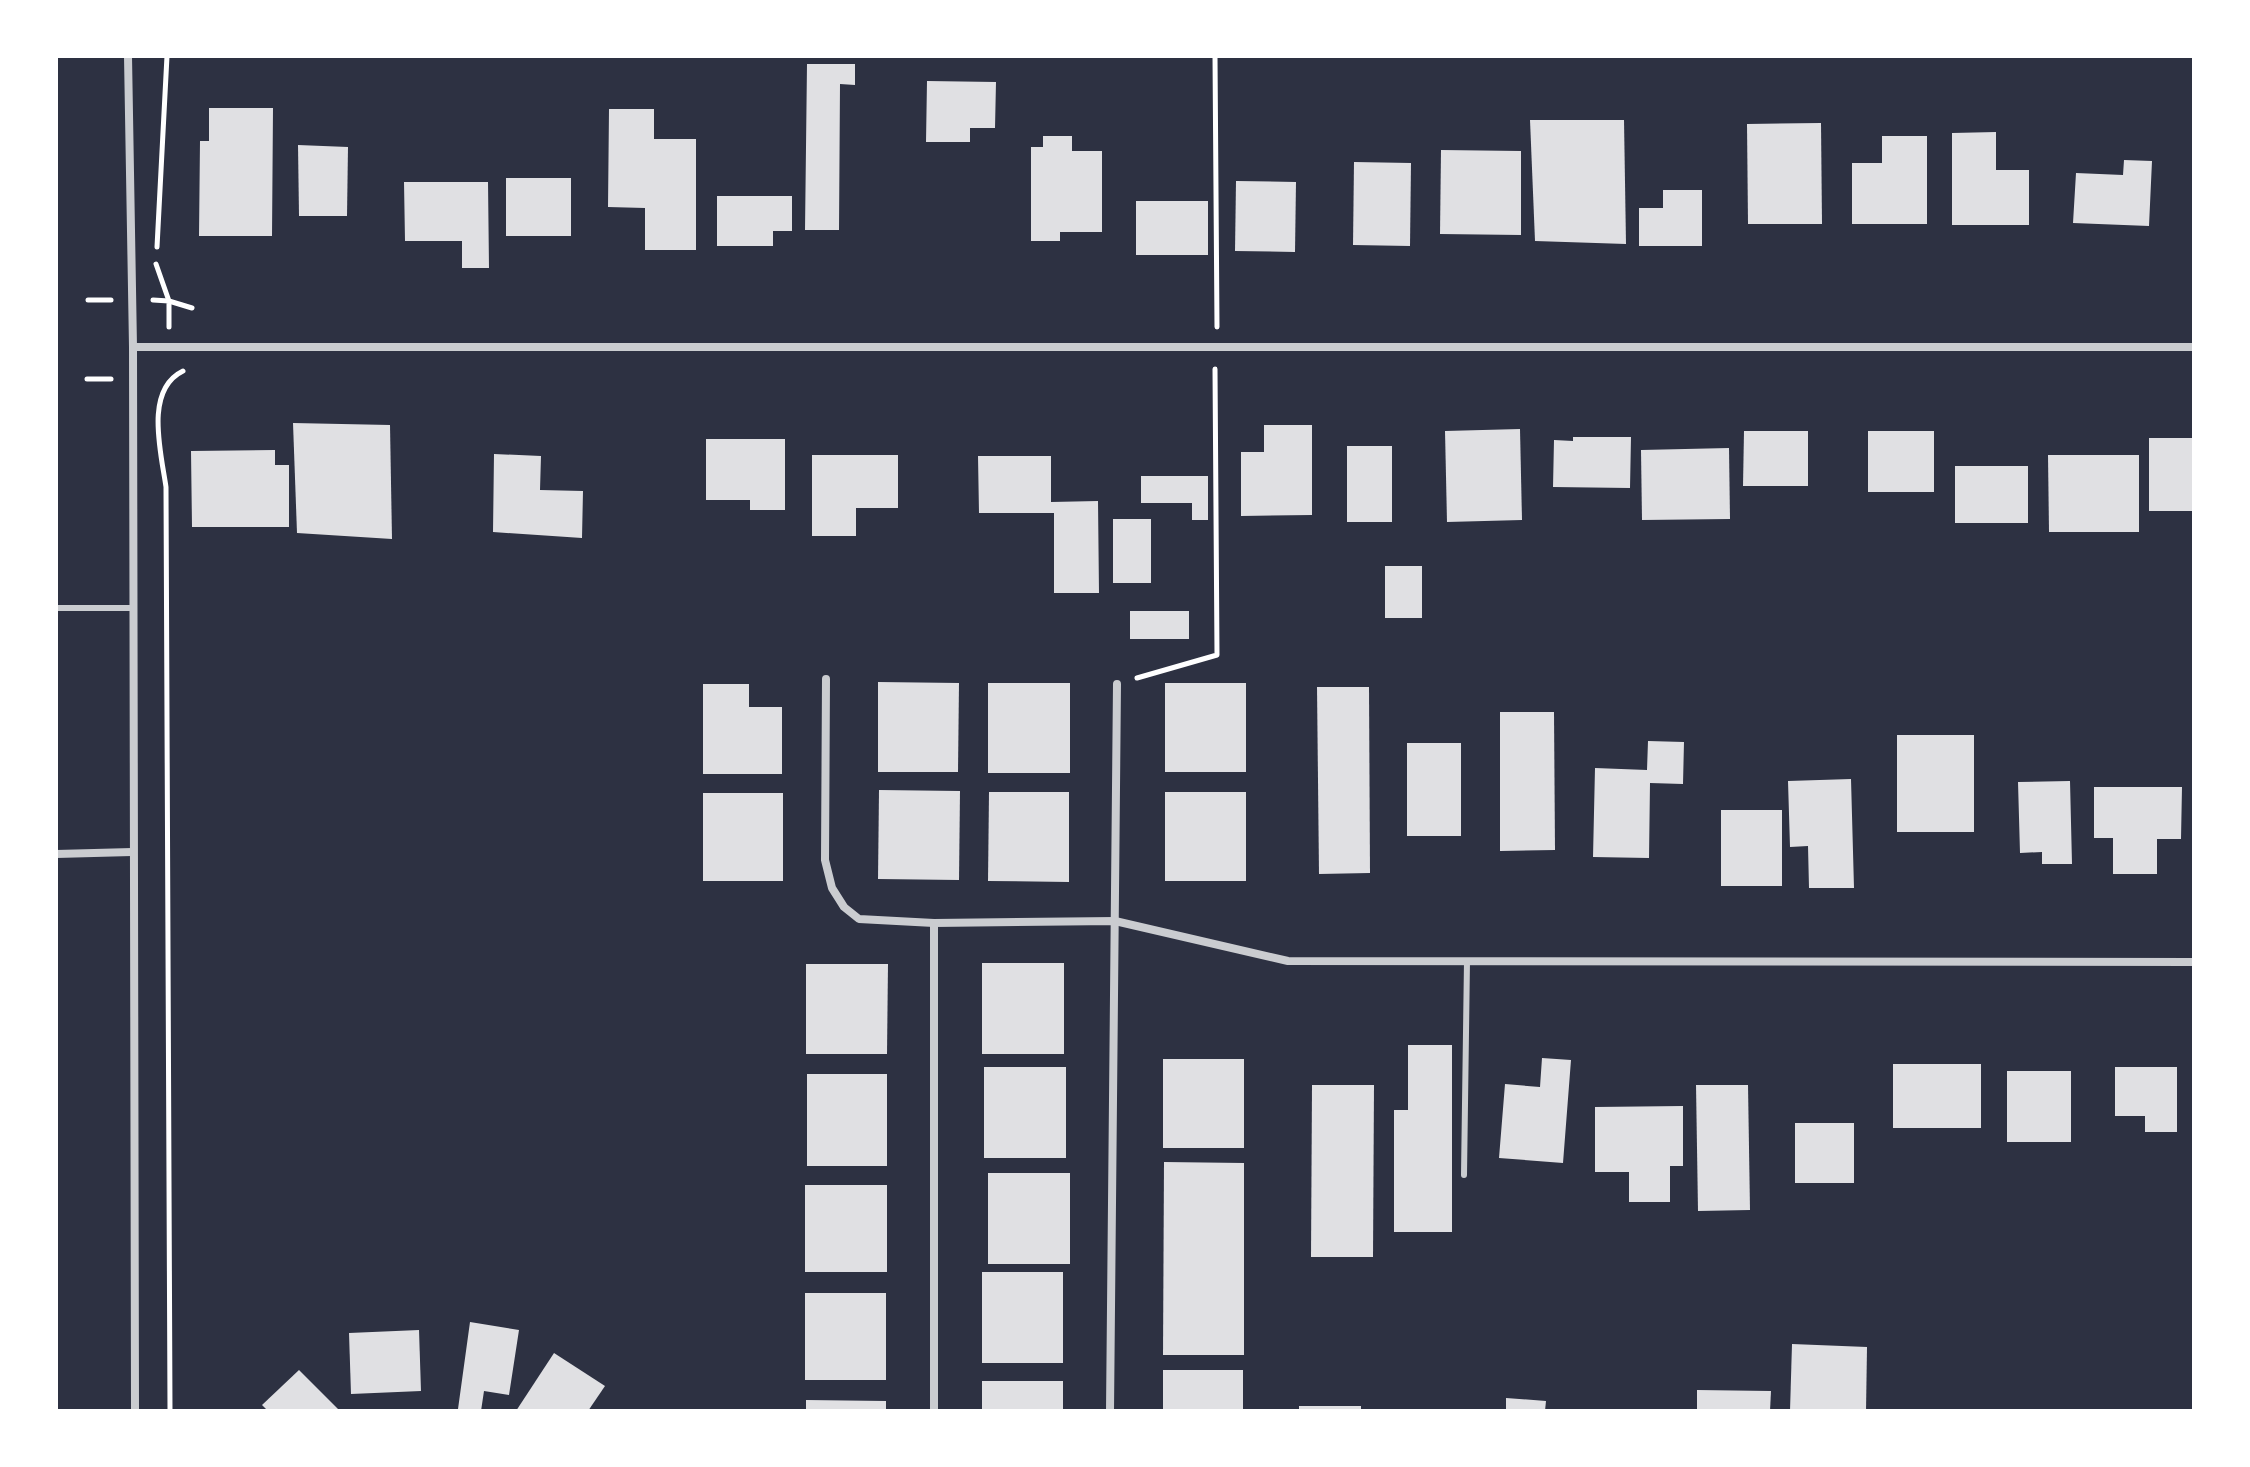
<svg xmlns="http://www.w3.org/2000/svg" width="2250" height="1467" font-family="'DejaVu Sans',sans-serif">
<rect width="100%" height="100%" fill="#2d3142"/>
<g fill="#e0e0e3">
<polygon points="807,64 855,64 855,85 840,84 839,230 805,230"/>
<polygon points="927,81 996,82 995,128 970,128 970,142 926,142"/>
<polygon points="209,108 273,108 272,236 199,236 200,141 209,141"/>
<polygon points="609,109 654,109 654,139 696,139 696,250 645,250 645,208 608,207"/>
<polygon points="1530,120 1624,120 1626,244 1535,241"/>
<polygon points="1821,123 1822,224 1748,224 1747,124"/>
<polygon points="1996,132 1996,170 2029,170 2029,225 1952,225 1952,133"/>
<polygon points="1043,136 1072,136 1072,151 1102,151 1102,232 1060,232 1060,241 1031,241 1031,147 1043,147"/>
<polygon points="1882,136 1927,136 1927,224 1852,224 1852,163 1882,163"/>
<polygon points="298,145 348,147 347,216 299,216"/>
<polygon points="1441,150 1521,151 1521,235 1440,234"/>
<polygon points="2124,160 2152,161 2149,226 2073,223 2076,173 2123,175"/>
<polygon points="1354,162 1411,163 1410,246 1353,245"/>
<rect x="506" y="178" width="65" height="58"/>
<polygon points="1236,181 1296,182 1295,252 1235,251"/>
<polygon points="404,182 488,182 489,268 462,268 462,241 405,241"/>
<polygon points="1663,190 1702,190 1702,246 1639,246 1639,208 1663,208"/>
<polygon points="717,196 792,196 792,231 773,231 773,246 717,246"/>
<rect x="1136" y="201" width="72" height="54"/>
<polygon points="293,423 390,425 392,539 297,533"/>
<polygon points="1264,425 1312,425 1312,515 1241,516 1241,452 1264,452"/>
<polygon points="1520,429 1522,520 1447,522 1445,431"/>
<polygon points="1744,431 1808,431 1808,486 1743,486"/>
<rect x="1868" y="431" width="66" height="61"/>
<polygon points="1573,437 1631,437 1630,488 1553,487 1554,440 1573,441"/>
<rect x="2149" y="438" width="45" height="73"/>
<polygon points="706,439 785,439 785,510 750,510 750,500 706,500"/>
<rect x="1347" y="446" width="45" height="76"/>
<polygon points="1729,448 1730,519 1642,520 1641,450"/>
<polygon points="275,450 275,465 289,465 289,527 192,527 191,451"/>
<polygon points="494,454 541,456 540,490 583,491 582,538 493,532"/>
<polygon points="812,455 898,455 898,508 856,508 856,536 812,536"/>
<polygon points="2048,455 2139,455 2139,532 2049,532"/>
<polygon points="978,456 1051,456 1051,502 1098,501 1099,593 1054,593 1054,513 979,513"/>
<rect x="1955" y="466" width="73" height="57"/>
<polygon points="1141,476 1208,476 1208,520 1192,520 1192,503 1141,503"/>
<rect x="1113" y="519" width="38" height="64"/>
<rect x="1385" y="566" width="37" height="52"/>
<rect x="1130" y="611" width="59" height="28"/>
<polygon points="878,682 959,683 958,772 878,772"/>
<rect x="988" y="683" width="82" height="90"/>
<rect x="1165" y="683" width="81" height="89"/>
<polygon points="703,684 749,684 749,707 782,707 782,774 703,774"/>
<polygon points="1317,687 1369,687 1370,873 1319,874"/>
<polygon points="1500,712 1554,712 1555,850 1500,851"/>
<rect x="1897" y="735" width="77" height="97"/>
<polygon points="1648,741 1684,742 1683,784 1650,783 1649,858 1593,857 1595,768 1647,770"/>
<rect x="1407" y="743" width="54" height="93"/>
<polygon points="1851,779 1854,888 1809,888 1808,846 1790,847 1788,781"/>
<polygon points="2070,781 2072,864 2042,864 2042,852 2020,853 2018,782"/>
<polygon points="2094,787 2182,787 2181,839 2157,839 2157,874 2113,874 2113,838 2094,838"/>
<polygon points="879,790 960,791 959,880 878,879"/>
<polygon points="989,792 1069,792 1069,882 988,881"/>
<rect x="1165" y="792" width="81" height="89"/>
<rect x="703" y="793" width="80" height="88"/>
<rect x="1721" y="810" width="61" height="76"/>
<rect x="982" y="963" width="82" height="91"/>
<polygon points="806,964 888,964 887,1054 806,1054"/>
<polygon points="1408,1045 1452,1045 1452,1232 1394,1232 1394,1110 1408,1110"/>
<polygon points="1542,1058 1571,1060 1563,1163 1499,1158 1505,1084 1540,1087"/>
<rect x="1163" y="1059" width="81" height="89"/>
<rect x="1893" y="1064" width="88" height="64"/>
<rect x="984" y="1067" width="82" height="91"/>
<polygon points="2115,1067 2177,1067 2177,1132 2145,1132 2145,1116 2115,1116"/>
<rect x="2007" y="1071" width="64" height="71"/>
<rect x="807" y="1074" width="80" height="92"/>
<polygon points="1312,1085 1374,1085 1373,1257 1311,1257"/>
<polygon points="1696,1085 1748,1085 1750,1210 1698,1211"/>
<polygon points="1683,1106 1683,1166 1670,1166 1670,1202 1629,1202 1629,1172 1595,1172 1595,1107"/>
<rect x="1795" y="1123" width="59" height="60"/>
<polygon points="1164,1162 1244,1163 1244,1355 1163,1355"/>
<rect x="988" y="1173" width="82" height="91"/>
<rect x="805" y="1185" width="82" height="87"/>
<rect x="982" y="1272" width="81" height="91"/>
<rect x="805" y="1293" width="81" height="87"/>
<polygon points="470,1322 519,1330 509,1395 484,1391 481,1411 458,1409"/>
<polygon points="419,1330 421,1391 351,1394 349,1333"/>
<polygon points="1792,1344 1867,1347 1866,1411 1790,1411"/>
<polygon points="554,1353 605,1386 588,1411 516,1411"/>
<polygon points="299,1370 340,1411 268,1411 262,1405"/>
<rect x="1163" y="1370" width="80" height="41"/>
<rect x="982" y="1381" width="81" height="30"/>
<polygon points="1697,1390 1771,1391 1770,1411 1697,1411"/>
<polygon points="1506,1398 1546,1401 1545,1411 1506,1411"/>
<polygon points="806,1400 886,1401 886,1411 806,1411"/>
<rect x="1299" y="1406" width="62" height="5"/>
</g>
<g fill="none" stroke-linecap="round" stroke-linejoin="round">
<g stroke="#fff" stroke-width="5">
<polyline points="1215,56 1217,327"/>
<polyline points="157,247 167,56"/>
<polyline points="156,264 169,301 192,308"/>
<polyline points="88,300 111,300"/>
<polyline points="153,300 169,301 169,327"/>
<polyline points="87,379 111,379"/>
<polyline points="1137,678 1217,655 1215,369"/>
<path d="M170,1411L166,487C161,452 144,390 183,371"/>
</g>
<g stroke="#caccd0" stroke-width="6">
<polyline points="56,608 133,608"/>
<polyline points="1464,1175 1467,961"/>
</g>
<g stroke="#caccd0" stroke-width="8">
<polyline points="128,56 133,347 135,1411"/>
<polyline points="133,347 2194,347"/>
<polyline points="826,679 825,860 832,888 844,907 859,919 934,923 1115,921 1288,961 2194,962"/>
<polyline points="56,854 132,852"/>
<polyline points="934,923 934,1411"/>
<polyline points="1110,1411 1117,684"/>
</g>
</g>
<rect width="2250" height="1467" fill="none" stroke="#ffffff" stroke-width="116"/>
</svg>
